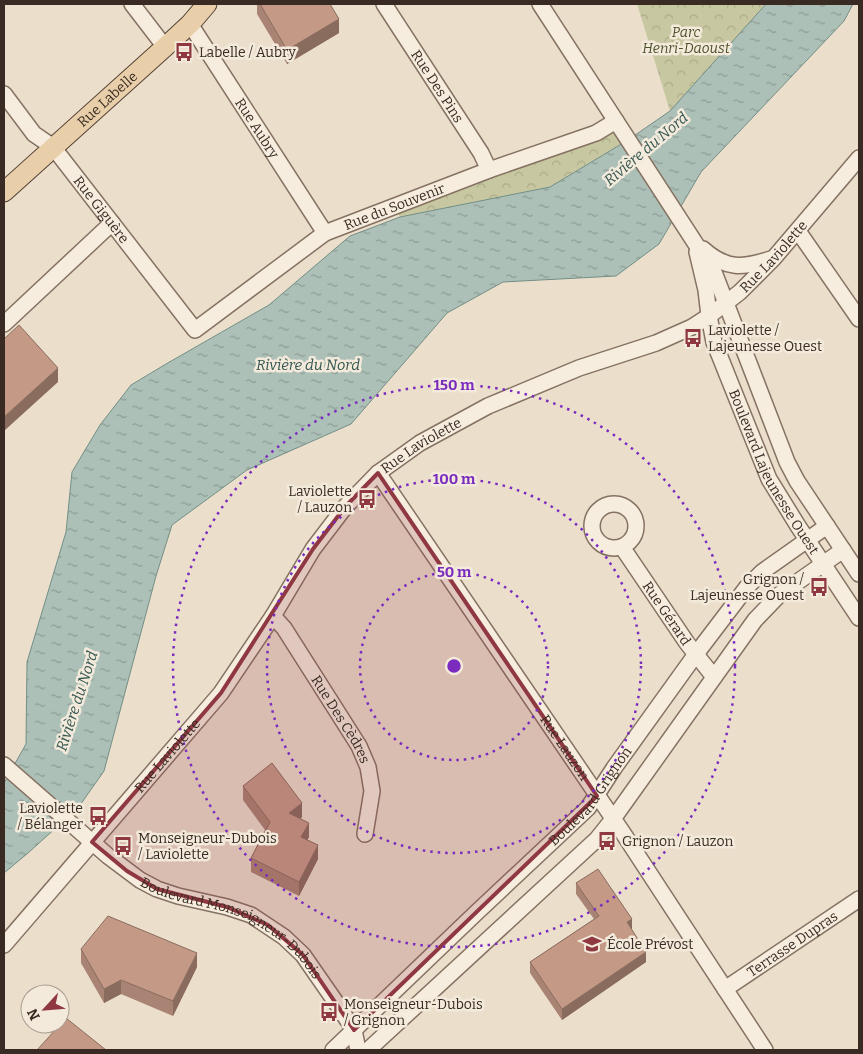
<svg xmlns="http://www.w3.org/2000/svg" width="863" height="1054" font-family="Bitter,serif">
<defs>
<pattern id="park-crowns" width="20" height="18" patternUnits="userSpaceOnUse" patternTransform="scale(1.25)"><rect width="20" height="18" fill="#c7c8a1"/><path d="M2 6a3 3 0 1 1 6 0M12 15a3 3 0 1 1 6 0" fill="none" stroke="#acac8a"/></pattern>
<pattern id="water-ripples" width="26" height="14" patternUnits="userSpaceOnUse" patternTransform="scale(1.25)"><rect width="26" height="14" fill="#acc0b8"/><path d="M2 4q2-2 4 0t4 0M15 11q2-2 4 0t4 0" fill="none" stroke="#8d9c95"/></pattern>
</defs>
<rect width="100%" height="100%" fill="#ebdfcc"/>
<g fill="url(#park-crowns)">
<polygon points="637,4 766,4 670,111"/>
<polygon points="616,121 628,140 550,187 400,217 394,206"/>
</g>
<polygon fill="url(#water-ripples)" stroke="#738e85" points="766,4 853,4 844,21 701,172 659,244 616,276 503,282 447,313 351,424 247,470 172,525 156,576 104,771 78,808 28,853 4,873 4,783 26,744 27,662 66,532 72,472 100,425 131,385 166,364 269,305 350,236 400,217 550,187 628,140 670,111"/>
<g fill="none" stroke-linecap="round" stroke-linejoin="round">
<g stroke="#867262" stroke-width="18">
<g id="minor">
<polyline points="132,4 165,47"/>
<path id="s1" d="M384,4L481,153L489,170"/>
<polyline points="540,4 714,272 787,462 797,481 859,574"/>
<path id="s2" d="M190,24L325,233"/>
<path id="s3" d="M4,94L34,134L53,147L195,330L325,233L489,170L596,133L616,121"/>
<polyline points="798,231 859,319"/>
<path d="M703,249C726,270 743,268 771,259"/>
<path id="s4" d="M697,252L706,290L709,316L714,342L769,479L798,526L859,618"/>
<polyline points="4,324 112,223"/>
<path id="s5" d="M378,473L623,833L765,1050"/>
<circle cx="614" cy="526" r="22"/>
<path id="s6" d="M622,547L687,643L714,677"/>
<path id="s7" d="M273,616L284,628L359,746L368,767L372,791L365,834"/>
<path id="s8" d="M4,765L108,856L140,880L157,889L178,896L227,907L251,915L284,937L303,955L337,1004L354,1030L358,1050"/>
<path id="s9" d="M4,945L221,693L273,616L313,549L345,507L378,473L420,443L488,406L579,368L656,343L692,327L709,316L740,292L773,259L859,158"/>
<path id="s10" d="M725,989L859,899"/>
<path id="s11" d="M333,1050L476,913L588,808L614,768L696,654L747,587L762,572L827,526"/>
<polyline points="368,1050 597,839 613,819 755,620 779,595 843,550"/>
</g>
</g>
<g stroke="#554135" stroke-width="21">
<g id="major">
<path id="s12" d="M4,192L165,47L190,24L207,4"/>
</g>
</g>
<use href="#minor" stroke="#f6eddf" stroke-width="15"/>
<use href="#major" stroke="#e8cfaa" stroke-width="19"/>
</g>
<g fill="#a98474">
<polygon points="257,4 330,4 339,33 287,64 257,14"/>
<polygon points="243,786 302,817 300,819 309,837 307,840 318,859 299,896 251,872 251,858 265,830 243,800"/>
<polygon points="576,883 632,930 646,962 562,1020 530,973 530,962 594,919 576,894"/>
<polygon points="81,949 197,967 173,1016 121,994 104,1003 81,963"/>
</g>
<g fill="#896c5e">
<polygon points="339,19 339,33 287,64 287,50"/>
<polygon points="58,368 58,382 4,431 4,417"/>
<polygon points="302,803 302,817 289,827 289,813"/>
<polygon points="309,823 309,837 301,851 301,837"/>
<polygon points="318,845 318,859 299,896 299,882"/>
<polygon points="632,919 632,930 627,922"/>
<polygon points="646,952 646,962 562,1020 562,1009"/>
<polygon points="197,953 197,967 173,1016 173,1001"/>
<polygon points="121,980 121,994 104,1003 104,989"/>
</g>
<g fill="#c49a87" stroke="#896c5e">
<polygon points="260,4 330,4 339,19 287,50"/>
<polygon points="19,325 58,368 4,417 4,339"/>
<polygon points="272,763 302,803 289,813 309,823 301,837 318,845 299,882 251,858 270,822 243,786"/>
<polygon points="598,869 632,919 627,922 646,952 562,1009 530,962 599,916 576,883"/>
<polygon points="108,916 197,953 173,1001 121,980 104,989 81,949"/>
<polygon points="66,1018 106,1050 37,1050"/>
</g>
<path fill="#8f3841" fill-opacity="0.2" stroke="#8f3841" stroke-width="4" stroke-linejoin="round" d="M378,473L597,796L354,1030L303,955L268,925L227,907L157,889L127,871L92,842L221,693L313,549L345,507Z"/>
<g fill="none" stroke="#7b2cbf" stroke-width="2.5" stroke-dasharray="2.5 5">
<circle cx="454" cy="666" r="94"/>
<circle cx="454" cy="666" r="187"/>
<circle cx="454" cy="666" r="281"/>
</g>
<defs>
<g id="bus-bare" transform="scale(1.5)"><path d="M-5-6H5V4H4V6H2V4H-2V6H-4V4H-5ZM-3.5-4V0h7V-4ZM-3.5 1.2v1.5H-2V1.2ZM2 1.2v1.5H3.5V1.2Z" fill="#8f3841" stroke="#f3eadb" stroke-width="2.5" paint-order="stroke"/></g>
<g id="school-bare" transform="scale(1.5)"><path d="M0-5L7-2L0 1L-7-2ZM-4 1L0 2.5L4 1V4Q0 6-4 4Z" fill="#8f3841" stroke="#f3eadb" stroke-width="2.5" paint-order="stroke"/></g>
</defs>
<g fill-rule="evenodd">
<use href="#bus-bare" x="184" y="52"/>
<use href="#bus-bare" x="693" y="338"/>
<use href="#bus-bare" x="367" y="499"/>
<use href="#bus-bare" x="819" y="587"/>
<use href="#bus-bare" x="98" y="816"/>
<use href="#bus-bare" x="607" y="841"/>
<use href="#bus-bare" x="123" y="846"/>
<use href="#school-bare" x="592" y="944"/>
<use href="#bus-bare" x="329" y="1012"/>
</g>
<g text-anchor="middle" stroke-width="5" stroke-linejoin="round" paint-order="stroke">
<g font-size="14" font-style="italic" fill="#4d532c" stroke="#f3eadb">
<text x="686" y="37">Parc<tspan x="686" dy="16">Henri-Daoust</tspan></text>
</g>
<g font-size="14" fill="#392b23" stroke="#f3eadb" text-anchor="start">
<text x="199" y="57">Labelle / Aubry</text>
<text x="708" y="335">Laviolette /<tspan x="708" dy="16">Lajeunesse Ouest</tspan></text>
<text x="352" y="496" text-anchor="end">Laviolette<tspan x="352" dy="16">/ Lauzon</tspan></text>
<text x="804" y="584" text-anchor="end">Grignon /<tspan x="804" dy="16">Lajeunesse Ouest</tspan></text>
<text x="83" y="813" text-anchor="end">Laviolette<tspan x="83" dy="16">/ Bélanger</tspan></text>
<text x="138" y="843">Monseigneur-Dubois<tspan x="138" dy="16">/ Laviolette</tspan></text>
<text x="622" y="846">Grignon / Lauzon</text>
<text x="607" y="949">École Prévost</text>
<text x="344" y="1009">Monseigneur-Dubois<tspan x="344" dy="16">/ Grignon</tspan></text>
</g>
<g font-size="14" fill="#392b23" stroke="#f3eadb">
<text dy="5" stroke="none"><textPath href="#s1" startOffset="98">Rue Des Pins</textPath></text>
<text dy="5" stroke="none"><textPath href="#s12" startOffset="139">Rue Labelle</textPath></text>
<text dy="5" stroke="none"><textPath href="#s2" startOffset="124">Rue Aubry</textPath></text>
<text dy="5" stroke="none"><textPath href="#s3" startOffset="541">Rue du Souvenir</textPath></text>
<text dy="5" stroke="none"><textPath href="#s3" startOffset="152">Rue Giguère</textPath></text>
<text dy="5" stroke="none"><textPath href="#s9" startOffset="1060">Rue Laviolette</textPath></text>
<text dy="5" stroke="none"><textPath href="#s9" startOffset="655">Rue Laviolette</textPath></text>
<text dy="5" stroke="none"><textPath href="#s4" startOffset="235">Boulevard Lajeunesse Ouest</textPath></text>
<text dy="5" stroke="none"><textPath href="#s6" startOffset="80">Rue Gérard</textPath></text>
<text dy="5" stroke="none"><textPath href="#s7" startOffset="124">Rue Des Cèdres</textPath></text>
<text dy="5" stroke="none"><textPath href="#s5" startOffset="332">Rue Lauzon</textPath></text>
<text dy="5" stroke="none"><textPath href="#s9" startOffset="250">Rue Laviolette</textPath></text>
<text dy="5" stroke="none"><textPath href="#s11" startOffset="362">Boulevard Grignon</textPath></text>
<text dy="5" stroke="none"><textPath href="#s8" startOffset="284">Boulevard Monseigneur-Dubois</textPath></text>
<text dy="5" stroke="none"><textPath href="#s10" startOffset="81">Terrasse Dupras</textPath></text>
</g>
<g font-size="15" font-style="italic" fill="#345751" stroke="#f3eadb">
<text transform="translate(646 149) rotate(-40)" y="5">Rivière du Nord</text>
<text x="308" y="370">Rivière du Nord</text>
<text transform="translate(77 701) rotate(-72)" y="5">Rivière du Nord</text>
</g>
</g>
<circle cx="454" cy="666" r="8" fill="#7b2cbf" stroke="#f3eadb" stroke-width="2.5"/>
<g font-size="15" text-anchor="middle" font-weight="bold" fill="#7b2cbf" stroke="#f3eadb" stroke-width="5" stroke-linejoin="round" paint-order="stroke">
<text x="454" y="390">150 m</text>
<text x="454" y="484">100 m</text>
<text x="454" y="577">50 m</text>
</g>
<rect width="863" height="1054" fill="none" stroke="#392b23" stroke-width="10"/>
<g transform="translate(45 1009) rotate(244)"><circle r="24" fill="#f3eadb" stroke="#a99e91"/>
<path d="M0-4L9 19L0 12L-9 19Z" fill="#8f3841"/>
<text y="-8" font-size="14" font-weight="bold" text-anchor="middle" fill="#392b23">N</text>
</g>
</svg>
